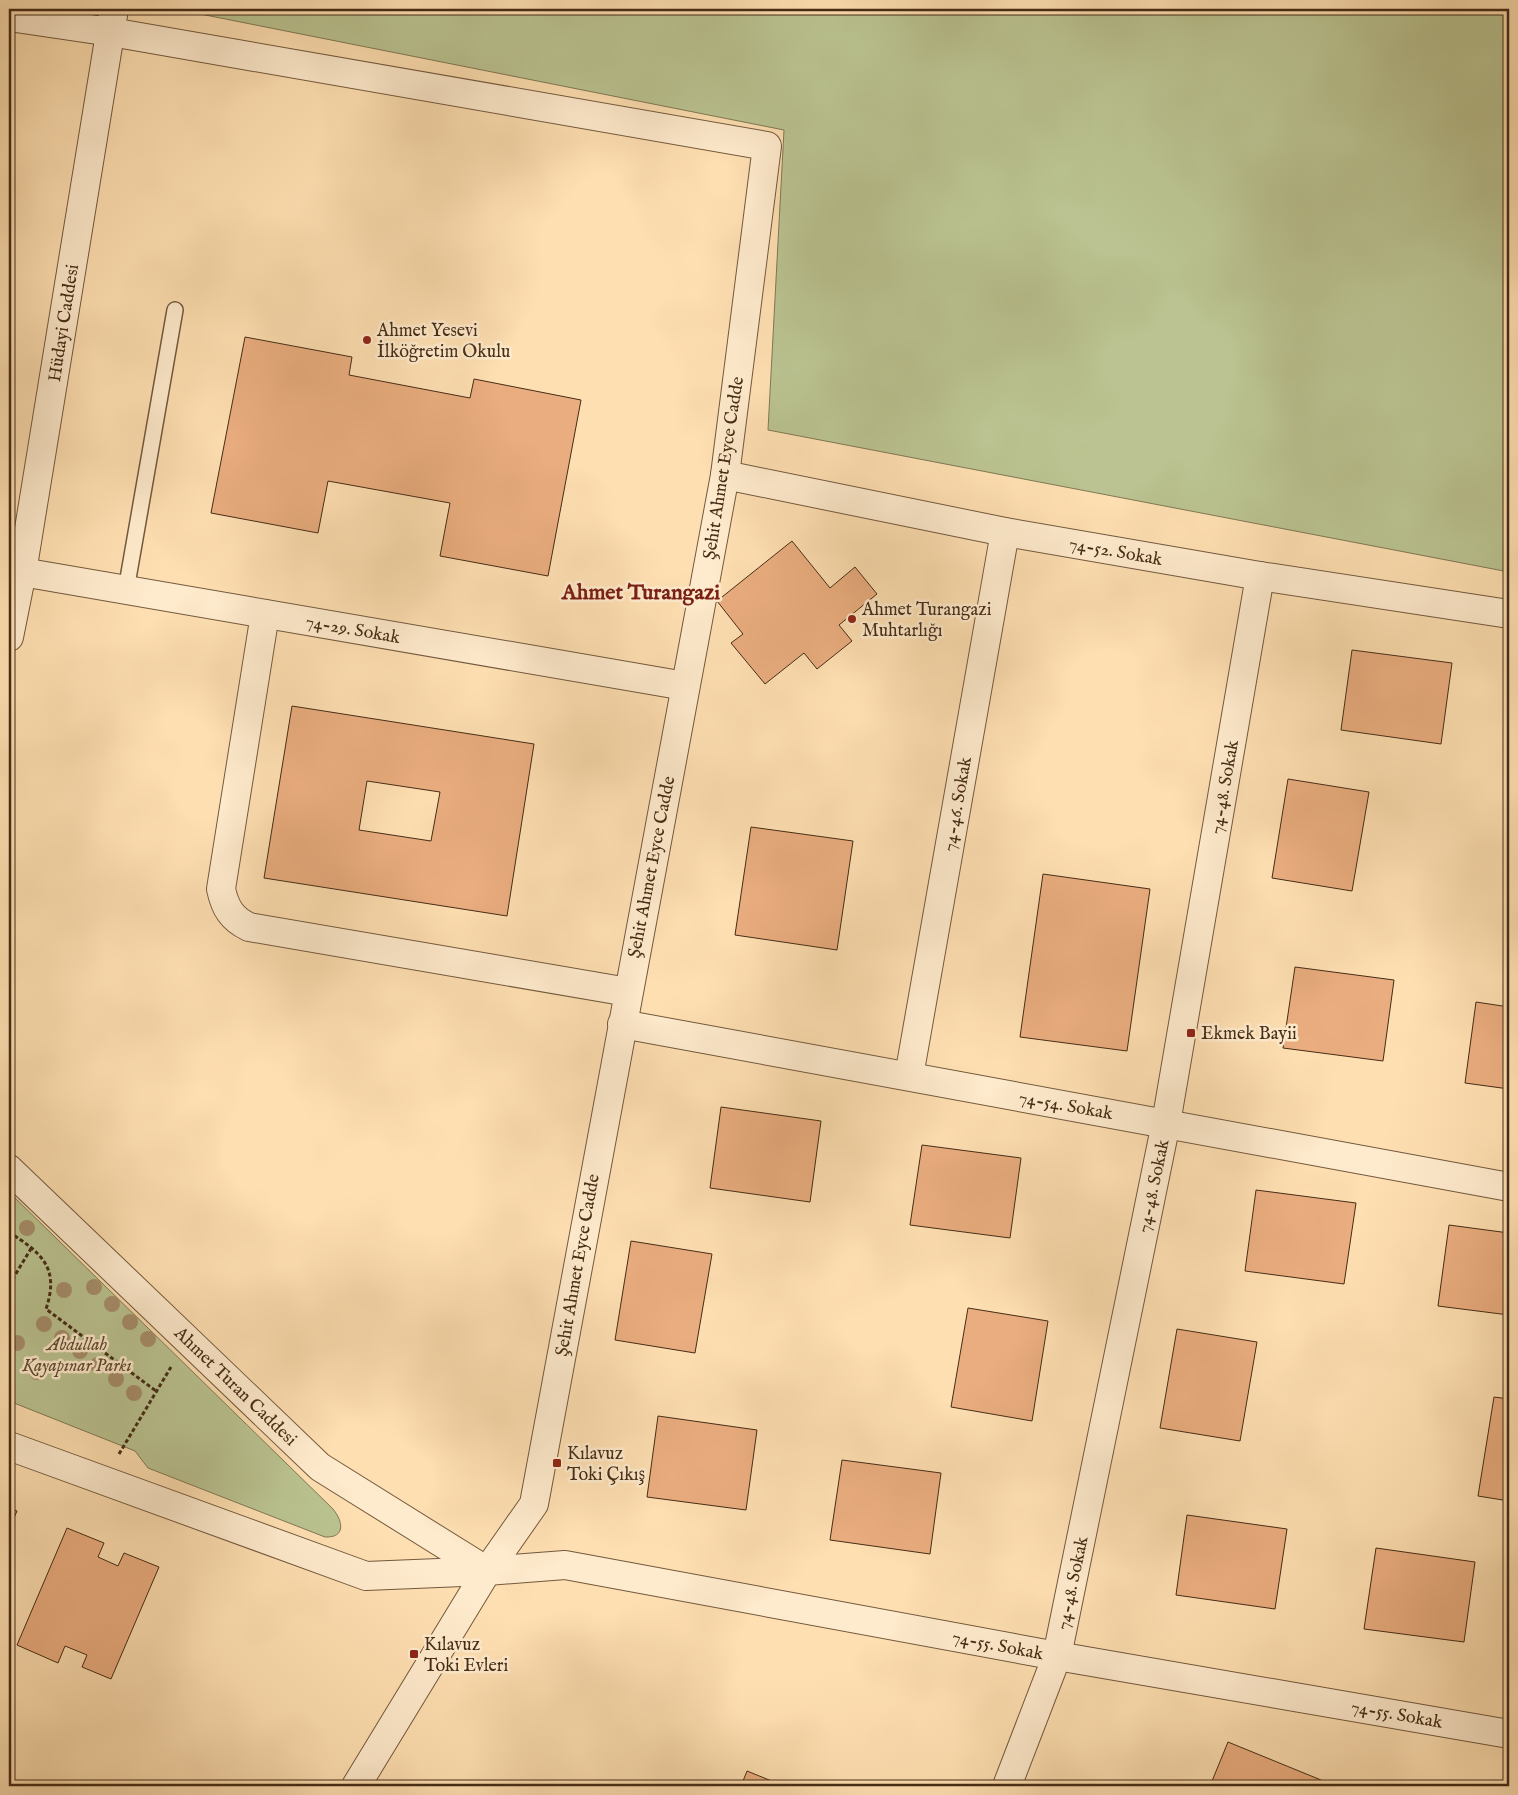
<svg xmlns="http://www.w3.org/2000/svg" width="1518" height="1795" font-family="'IM FELL English',serif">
<rect width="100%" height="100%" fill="#fedfb1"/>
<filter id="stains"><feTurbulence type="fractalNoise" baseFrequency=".004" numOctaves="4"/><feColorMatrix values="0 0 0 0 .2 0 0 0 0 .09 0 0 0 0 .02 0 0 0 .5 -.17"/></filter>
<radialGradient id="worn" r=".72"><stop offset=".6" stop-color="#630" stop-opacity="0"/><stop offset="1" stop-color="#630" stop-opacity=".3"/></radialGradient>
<g fill="#bac391" stroke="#807854">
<polygon points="175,9 1509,9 1509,572 768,430 784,130"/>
<path d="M9,1192L333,1509C343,1521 346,1538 325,1537L148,1468L135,1451L9,1401Z"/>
</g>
<g fill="#eaad7f" stroke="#452c16" fill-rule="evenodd">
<polygon points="245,337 352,357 349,375 470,398 474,379 581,400 548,576 440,556 450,503 328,481 318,533 211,513"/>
<polygon points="792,541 830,588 855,567 877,594 839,625 852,641 817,669 804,653 765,684 731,643 743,634 717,601"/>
<polygon points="1352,650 1452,663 1441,744 1341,730"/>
<path d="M292,706L534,744L507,916L264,878ZM367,781L440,792L431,841L359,830Z"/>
<polygon points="1288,779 1369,792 1352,891 1272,878"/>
<polygon points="751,827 853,841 837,950 735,935"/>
<polygon points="1043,874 1150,889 1127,1051 1020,1037"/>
<polygon points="1295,967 1394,980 1383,1061 1283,1048"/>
<polygon points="1476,1002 1509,1007 1509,1089 1465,1083"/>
<polygon points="721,1107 821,1121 810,1202 710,1188"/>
<polygon points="922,1145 1021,1158 1010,1238 910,1225"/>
<polygon points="1256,1190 1356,1203 1344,1284 1245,1271"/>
<polygon points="1449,1225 1509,1233 1509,1315 1438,1306"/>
<polygon points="631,1241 712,1254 695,1353 615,1340"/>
<polygon points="968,1308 1048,1321 1032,1421 951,1407"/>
<polygon points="1177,1329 1257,1342 1240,1441 1160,1428"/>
<polygon points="1494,1397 1509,1399 1509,1501 1478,1496"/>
<polygon points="658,1416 757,1430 746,1510 647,1497"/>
<polygon points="842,1460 941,1473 930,1554 830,1540"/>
<polygon points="9,1508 17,1511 9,1529"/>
<polygon points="1187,1515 1287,1529 1275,1609 1176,1595"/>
<polygon points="67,1528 104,1543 98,1557 118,1566 124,1553 159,1567 111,1679 82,1667 87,1655 65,1646 58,1663 17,1645"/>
<polygon points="1376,1548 1475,1562 1464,1642 1364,1629"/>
<polygon points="1228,1742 1321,1780 1318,1786 1210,1786"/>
<polygon points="747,1771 784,1786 741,1786"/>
</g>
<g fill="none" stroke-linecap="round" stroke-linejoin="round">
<g stroke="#73593d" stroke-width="18">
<polyline id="service" points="126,590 175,310"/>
</g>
<g stroke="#73593d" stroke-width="30">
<g id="minor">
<polyline points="9,17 111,32 767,146 725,475 534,1504 487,1571 356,1786"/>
<polyline points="725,475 1005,532 1260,576 1509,614"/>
<polyline points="22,572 685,686"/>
<path d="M265,614L221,889C225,908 232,919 249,927L628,992"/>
<polyline points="9,637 22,572 114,9"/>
<polyline points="622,1024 1509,1187"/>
<polyline points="909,1076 1005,532"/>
<polyline points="9,1169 320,1467 487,1571"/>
<polyline points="9,1446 366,1576 487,1571 565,1565 1057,1656 1509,1734"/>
<polyline points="1007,1786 1057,1656 1166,1123 1260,576"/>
</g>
</g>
<g stroke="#452c16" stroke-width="3" stroke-dasharray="4 2.5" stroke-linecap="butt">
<path d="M9,1232C41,1253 60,1267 46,1309L156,1391"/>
<polyline points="9,1285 32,1247"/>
<polyline points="119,1454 171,1367"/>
</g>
<use href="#service" stroke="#feeacc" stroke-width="15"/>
<use href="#minor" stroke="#feeacc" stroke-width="28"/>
</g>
<g fill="#a58d6a">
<circle cx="27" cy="1228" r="8"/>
<circle cx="94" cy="1287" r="8"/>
<circle cx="64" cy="1290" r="8"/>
<circle cx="112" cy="1304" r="8"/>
<circle cx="130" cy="1322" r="8"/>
<circle cx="44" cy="1324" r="8"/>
<circle cx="62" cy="1338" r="8"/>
<circle cx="148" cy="1339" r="8"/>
<circle cx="17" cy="1343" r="8"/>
<circle cx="80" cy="1351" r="8"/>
<circle cx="98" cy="1365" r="8"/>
<circle cx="37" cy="1372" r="8"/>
<circle cx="116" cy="1379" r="8"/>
<circle cx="134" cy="1393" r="8"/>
</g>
<g fill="#8f2418" stroke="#feeacc" stroke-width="2">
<circle cx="367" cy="340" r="5"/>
<circle cx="852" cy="619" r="5"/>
<rect x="1186" y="1028" width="10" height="10" rx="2.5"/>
<rect x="552" y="1458" width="10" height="10" rx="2.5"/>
<rect x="409" y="1649" width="10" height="10" rx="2.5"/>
</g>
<g text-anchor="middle" stroke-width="5" stroke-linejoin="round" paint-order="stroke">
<g font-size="18" fill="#452c16" stroke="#feeacc">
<text transform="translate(63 323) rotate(-81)" y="6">Hüdayi Caddesi</text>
<text transform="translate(723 468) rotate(-81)" y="6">Şehit Ahmet Eyce Cadde</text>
<text transform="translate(1116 551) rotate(10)" y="6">74-52. Sokak</text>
<text transform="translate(353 629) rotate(10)" y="6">74-29. Sokak</text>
<text transform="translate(1224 787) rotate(-80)" y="6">74-48. Sokak</text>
<text transform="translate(957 804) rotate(-80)" y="6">74-46. Sokak</text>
<text transform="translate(651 867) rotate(-79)" y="6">Şehit Ahmet Eyce Cadde</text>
<text transform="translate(1066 1105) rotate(10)" y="6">74-54. Sokak</text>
<text transform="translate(1153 1186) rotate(-78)" y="6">74-48. Sokak</text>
<text transform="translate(577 1265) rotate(-80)" y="6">Şehit Ahmet Eyce Cadde</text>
<text transform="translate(236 1386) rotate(44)" y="6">Ahmet Turan Caddesi</text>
<text transform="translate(1072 1583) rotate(-78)" y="6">74-48. Sokak</text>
<text transform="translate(998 1645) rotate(11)" y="6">74-55. Sokak</text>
<text transform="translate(1397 1714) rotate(10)" y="6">74-55. Sokak</text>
</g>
<g font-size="18" fill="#452c16" stroke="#feeacc" text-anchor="start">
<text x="377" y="336">Ahmet Yesevi<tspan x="377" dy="21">İlköğretim Okulu</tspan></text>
<text x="862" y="615">Ahmet Turangazi<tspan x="862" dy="21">Muhtarlığı</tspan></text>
<text x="1201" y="1039">Ekmek Bayii</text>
<text x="567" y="1459">Kılavuz<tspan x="567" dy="21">Toki Çıkış</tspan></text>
<text x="424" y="1650">Kılavuz<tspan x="424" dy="21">Toki Evleri</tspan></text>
</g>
<g font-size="18" font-style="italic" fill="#5c4a2f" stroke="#feeacc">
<text x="77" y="1350">Abdullah<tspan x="77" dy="21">Kayapınar Parkı</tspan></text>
</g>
<g font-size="22" font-weight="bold" fill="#7a1f14" stroke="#feeacc">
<text x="641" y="599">Ahmet Turangazi</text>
</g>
</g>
<rect width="1518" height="1795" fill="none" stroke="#fedfb1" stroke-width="30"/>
<rect x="10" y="10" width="1498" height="1775" fill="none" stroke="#452c16" stroke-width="2.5"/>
<rect x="15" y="15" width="1488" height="1765" fill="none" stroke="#452c16"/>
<rect width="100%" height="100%" filter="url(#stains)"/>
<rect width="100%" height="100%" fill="url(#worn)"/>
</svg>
